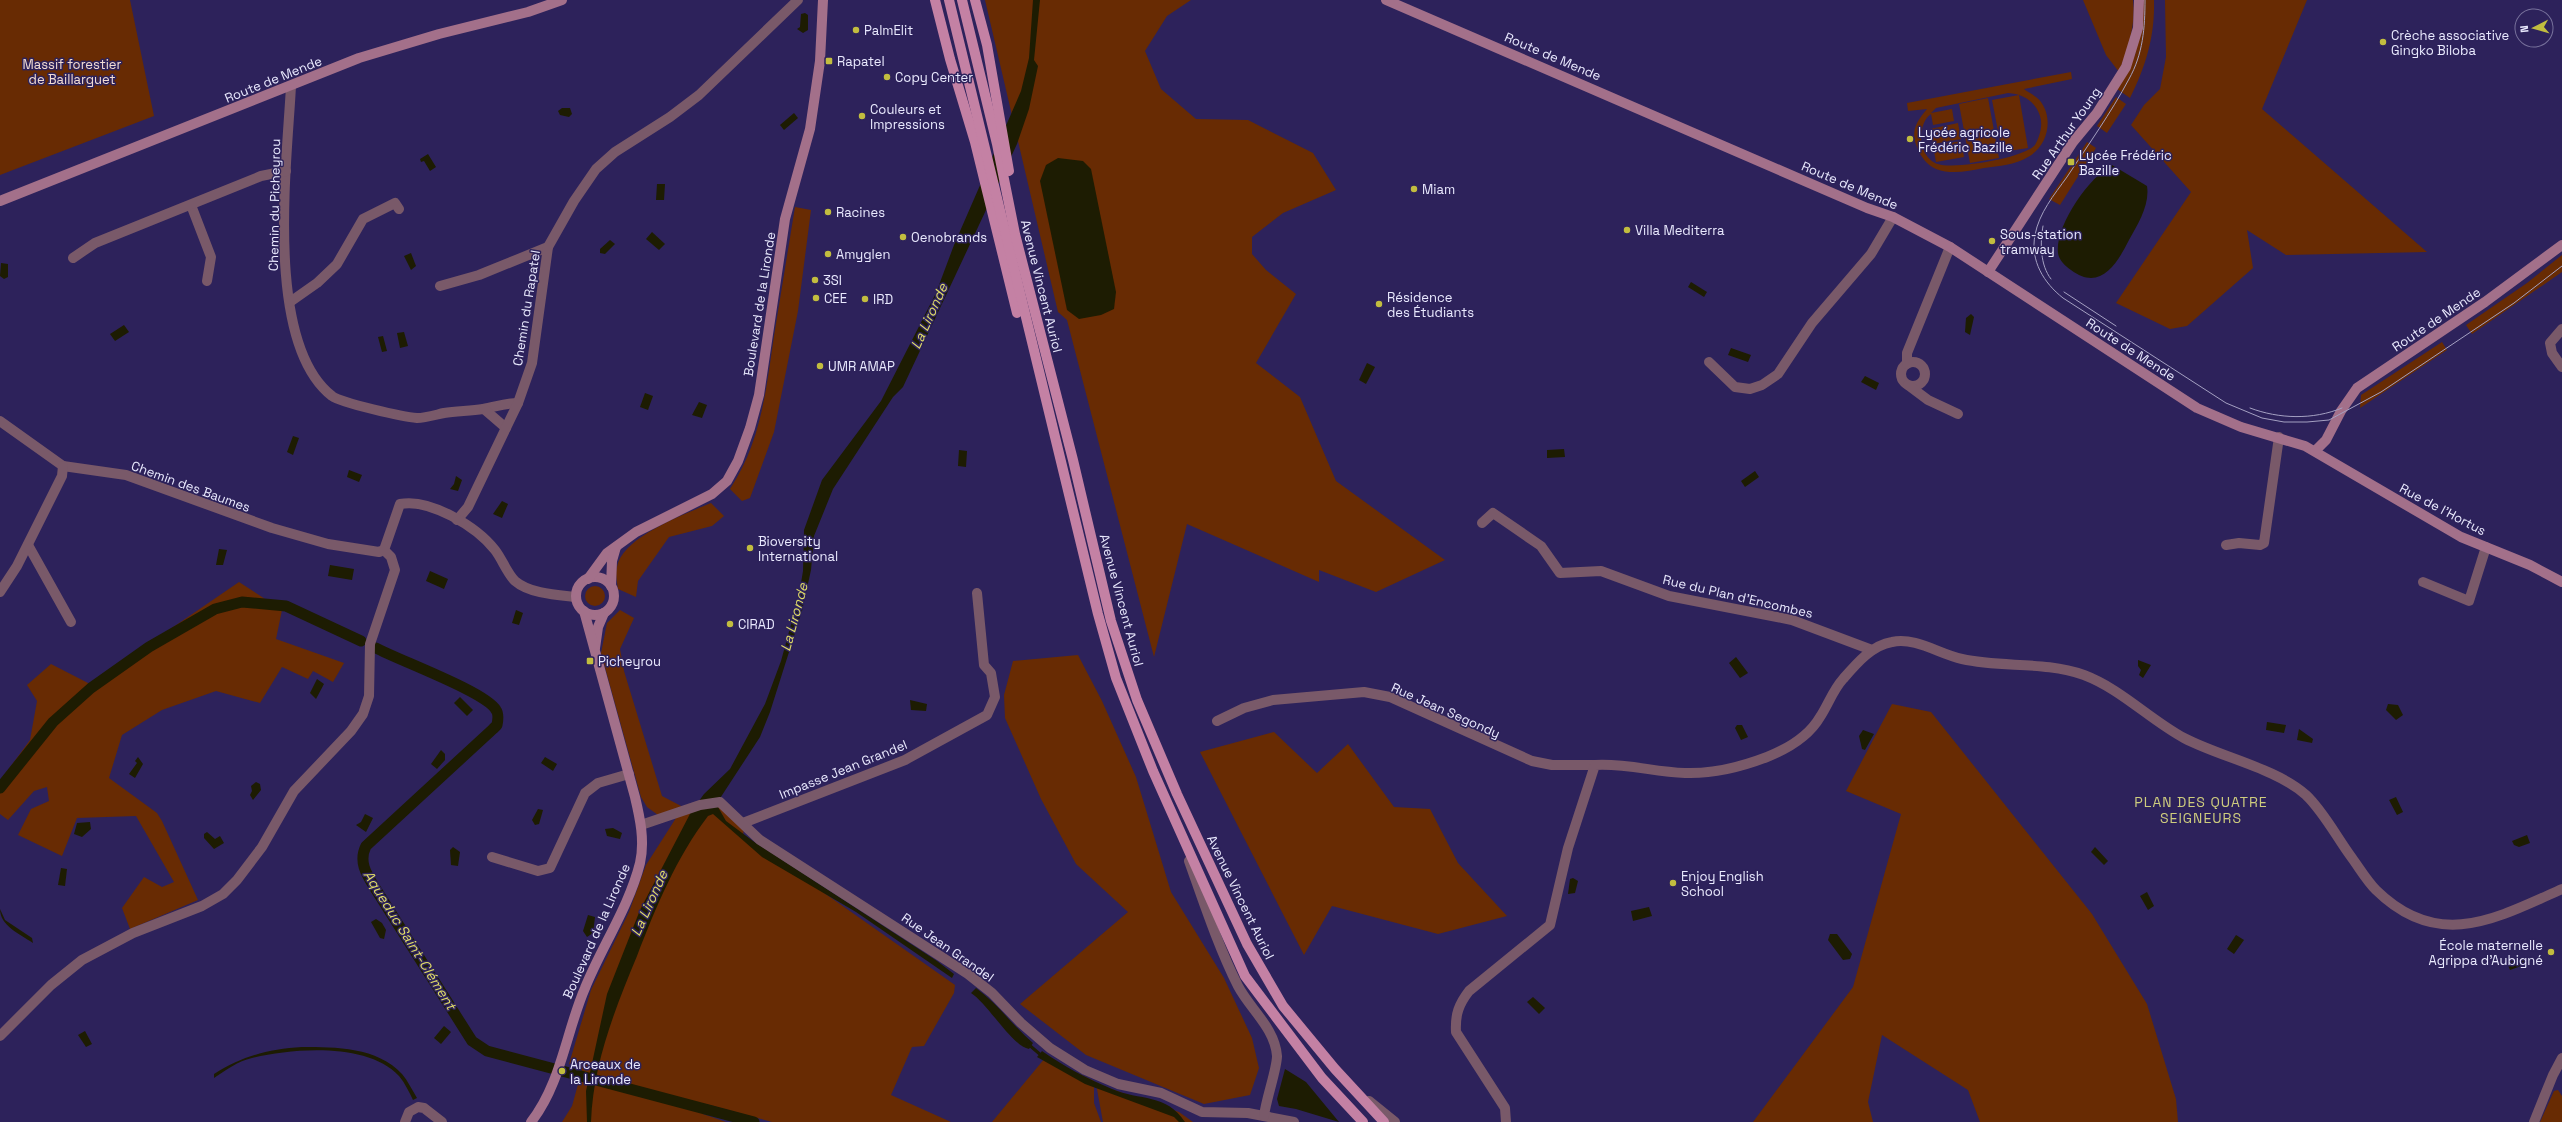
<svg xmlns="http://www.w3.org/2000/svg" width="2562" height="1122" font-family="'Space Grotesk',sans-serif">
<rect width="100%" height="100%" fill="#2d225b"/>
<g fill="#682b03" fill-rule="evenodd">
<polygon points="0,0 130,0 154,116 0,175"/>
<polygon points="985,0 1191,0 1167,16 1145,51 1161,89 1196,119 1248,120 1313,153 1336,190 1283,213 1252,237 1252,254 1266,270 1296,294 1256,363 1300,397 1336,481 1445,560 1376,592 1319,570 1319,582 1187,524 1154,657 1067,320 1058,312"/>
<path d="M2083,0H2133C2136,25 2128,48 2119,72L2106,55Z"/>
<path d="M2142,0H2154C2155,36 2146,66 2130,98L2117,89L2135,55Z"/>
<polygon points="2165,0 2307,0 2262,109 2427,252 2286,255 2247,230 2253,268 2187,326 2170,329 2116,303 2191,192 2131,125 2144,105 2160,89 2166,57"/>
<path d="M2071,72L2072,79L2024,89C2029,93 2037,96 2041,102C2054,120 2047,147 2028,157C2015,165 1999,166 1984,168C1968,171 1952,175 1936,169C1927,165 1920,156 1917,147C1910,131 1917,121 1927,109L1908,111L1907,103ZM2008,93C2023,94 2035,101 2040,116C2043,125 2040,136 2035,145C2025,158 1954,170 1938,164C1927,161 1920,146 1921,135C1922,127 1924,119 1931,114L1933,125L1954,121L1952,109L1931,113L1936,108Z"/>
<polygon points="2019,95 2028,148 2002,152 1992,100"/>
<polygon points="2116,97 2126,104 2107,133 2097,126"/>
<polygon points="1988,98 1999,158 1970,163 1959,104"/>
<polygon points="1958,123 1961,139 1933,144 1930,129"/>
<polygon points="1961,141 1964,157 1936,162 1933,146"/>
<polygon points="2087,142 2096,148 2060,205 2049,199"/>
<path d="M795,207L811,210L798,311L774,432L750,498L742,501L730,489C761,442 766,391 774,336C781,293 788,250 795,207Z"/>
<polygon points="2562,255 2562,272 2472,334 2466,325 2527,283"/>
<polygon points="2442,342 2447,350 2360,408 2361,395"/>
<path d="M711,503L724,516L712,526L669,537L638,581L636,597L618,589C617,582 615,573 617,567C622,537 685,514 711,503Z"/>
<polygon points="239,582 282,610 276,639 344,663 333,682 313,671 308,679 282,667 260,703 216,691 162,710 122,735 109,778 157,813 162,821 198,900 130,929 122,908 144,877 162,887 174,882 136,816 77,818 62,856 18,835 31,809 49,801 47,787 34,791 8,820 0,814 0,781 30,740 37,701 27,685 51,664 90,684"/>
<circle cx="595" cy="596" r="10"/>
<polygon points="620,610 634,618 620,649 624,671 662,796 683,807 658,815 647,807 641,797 601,653 607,623"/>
<polygon points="1078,655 1102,701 1136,777 1171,892 1224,978 1252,1038 1259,1068 1250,1095 1204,1104 1086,1055 1020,1004 1128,912 1076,864 1041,799 1005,718 1004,695 1013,661"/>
<polygon points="1892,704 1931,712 2092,914 2147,1004 2176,1099 2178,1122 1980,1122 1968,1090 1882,1035 1868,1102 1873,1122 1753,1122 1853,987 1901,814 1846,791"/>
<polygon points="1274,732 1317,773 1348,744 1394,807 1430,809 1458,863 1507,916 1438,934 1332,906 1304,955 1200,752"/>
<polygon points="719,806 744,827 743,836 955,985 954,993 924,1046 912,1047 891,1095 951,1122 772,1122 706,1104 703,1114 726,1122 562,1122 572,1106 582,1070 569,1064 591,990 629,912 646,865 676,818 688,811"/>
<polygon points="1045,1058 1094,1081 1094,1103 1101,1122 992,1122"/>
<polygon points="1096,1084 1179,1112 1193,1122 1103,1122"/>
<polygon points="2558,1090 2562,1096 2562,1122 2540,1122 2554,1091"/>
</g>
<g fill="#1d1c02">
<path d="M1033,0H1040L1034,60L1038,66L1029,109L1017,144L903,387L893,397L833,489L814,536L811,570L802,611L770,712L760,737L715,806L718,807L726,821L753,841L937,961L954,974L952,978L856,912L762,857L713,814L708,816C676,858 656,907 637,956C615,1009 593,1064 591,1122H587L586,1091L607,994L640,910L691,812L704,794L730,769L765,704L781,661L799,595L803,571L804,530L822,480L881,401L936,293L954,245L1021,91L1029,58Z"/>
<polygon points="805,13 808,15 808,30 803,33 797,29 800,27 801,14"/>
<polygon points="562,108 570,108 572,114 569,117 560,115 558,111"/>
<polygon points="794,113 798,118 784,130 780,125"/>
<polygon points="428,154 436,167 430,171 424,161 421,162 420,159"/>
<polygon points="1058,158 1083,161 1091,169 1116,292 1114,309 1101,315 1079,319 1067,310 1040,181 1046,165"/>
<path d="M2112,165L2147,186C2150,205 2138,224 2129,240C2117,264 2100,292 2071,270C2065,266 2059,260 2058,253C2055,226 2089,177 2112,165Z"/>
<polygon points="657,184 665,184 664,200 656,200"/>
<polygon points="652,232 665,244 659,250 646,239"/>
<polygon points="610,240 615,244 605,254 600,253 600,249"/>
<polygon points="411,253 416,266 411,270 404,256"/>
<polygon points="1,263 8,264 8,277 4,279 0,276"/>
<polygon points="1691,282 1707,292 1704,297 1688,287"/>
<polygon points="1971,314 1974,317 1970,335 1965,332 1966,318"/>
<polygon points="124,325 129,332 115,341 110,334"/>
<polygon points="404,332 408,346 400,348 397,333"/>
<polygon points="383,336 387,351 382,352 378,337"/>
<polygon points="1731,348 1751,355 1748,362 1728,355"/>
<polygon points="1367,363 1375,367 1366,384 1359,380"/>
<polygon points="1865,376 1879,383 1876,390 1861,382"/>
<polygon points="645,393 653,396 648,410 640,407"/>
<polygon points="699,402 707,405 702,418 692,415"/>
<polygon points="293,436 299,438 293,455 287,452"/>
<polygon points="1564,449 1565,457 1547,458 1547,450"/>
<polygon points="959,450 967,451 966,467 958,466"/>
<polygon points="349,470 362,475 359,482 347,477"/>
<polygon points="1755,471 1759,477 1745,487 1741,481"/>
<polygon points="456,476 462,480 458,491 450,489 454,484"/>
<polygon points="502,501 508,504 502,518 493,514"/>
<polygon points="219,549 227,550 223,565 216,565"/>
<polygon points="330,565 354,569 352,580 328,576"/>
<polygon points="430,571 448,579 444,589 426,581"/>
<polygon points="516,610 523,613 519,625 512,623"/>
<polygon points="1736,657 1748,673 1740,678 1729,663"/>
<polygon points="2138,660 2151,665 2143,678 2139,675 2141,670 2138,666"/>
<polygon points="317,679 324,684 316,699 310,693"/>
<polygon points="460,697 473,710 467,716 454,703"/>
<polygon points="910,700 927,704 926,711 911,710"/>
<polygon points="2388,704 2398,705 2403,715 2396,720 2386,710"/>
<polygon points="2267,722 2286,725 2284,733 2266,730"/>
<polygon points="1737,725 1742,725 1748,737 1741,740 1735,728"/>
<polygon points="2299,729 2313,739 2312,743 2297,740"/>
<polygon points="1863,730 1874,734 1865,750 1862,749 1859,736"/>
<polygon points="441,750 445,754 445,760 437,769 431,764"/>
<polygon points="138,757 143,764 135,778 129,774 137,763 135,761"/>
<polygon points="545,757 557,764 553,771 541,763"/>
<polygon points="256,782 260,784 261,790 253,800 250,795 252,791 251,786"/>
<polygon points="2396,797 2403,812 2397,815 2389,800"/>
<polygon points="538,809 543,810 539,824 535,825 532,820"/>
<polygon points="365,814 373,818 366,832 356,825 361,822"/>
<polygon points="90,822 91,829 82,837 74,834 77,823"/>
<polygon points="613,828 622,833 620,839 607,836 605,829"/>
<polygon points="207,832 215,839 220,836 224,843 214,849 204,838 204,834"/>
<polygon points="2527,835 2530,843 2519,847 2514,845 2512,841"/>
<polygon points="453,847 460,852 458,866 451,865 450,850"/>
<polygon points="2095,847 2108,861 2104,865 2091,852"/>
<polygon points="61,868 67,869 65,886 58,885"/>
<polygon points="1573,878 1578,881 1575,893 1568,894 1570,879"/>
<polygon points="2147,892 2154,906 2148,910 2140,896"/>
<polygon points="1649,907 1652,916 1633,921 1631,911"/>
<path d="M0,909L5,920L32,938L33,943C20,934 0,926 0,909Z"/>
<polygon points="588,915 595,917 593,933 587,937 583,931"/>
<polygon points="376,919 382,923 386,930 384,939 380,938 371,922"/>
<polygon points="1830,934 1837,934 1852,954 1850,959 1843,960 1828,940"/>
<polygon points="2236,935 2244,940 2234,954 2227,949"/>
<polygon points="2523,957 2527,964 2510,970 2507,963"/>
<path d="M976,988C998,1004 1013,1026 1033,1043L1029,1049C1013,1047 988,1004 971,993Z"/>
<polygon points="1533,997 1545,1008 1539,1014 1527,1002"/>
<polygon points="444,1026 451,1032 441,1044 434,1038"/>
<polygon points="85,1031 92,1044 86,1047 78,1035"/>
<path d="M302,1047C336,1047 377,1047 402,1074C408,1081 412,1090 417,1098L413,1100C409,1092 405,1083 399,1076C368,1042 292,1048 252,1058C238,1061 226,1070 214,1078V1074C242,1056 269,1049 302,1047Z"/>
<path d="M1042,1051C1063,1066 1088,1079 1112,1089C1140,1101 1166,1093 1185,1122H1179L1174,1117L1085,1084L1037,1057Z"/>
<polygon points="1285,1069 1306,1082 1339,1122 1296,1109 1279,1106 1277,1099"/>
</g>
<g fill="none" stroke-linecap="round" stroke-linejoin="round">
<polyline stroke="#1d1c02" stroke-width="3" points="1028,1044 1042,1056"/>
<g stroke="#1d1c02" stroke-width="11">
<path d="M376,648C398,660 486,692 496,710C499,714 498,720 497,725L493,729L366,846C358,862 367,875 375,888L472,1041L487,1051L754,1122"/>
<polyline points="0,788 53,722 91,688 149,647 215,609 242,602 286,606 361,641"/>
</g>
<g stroke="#795969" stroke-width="10">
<path d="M291,86C287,164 264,343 332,396C342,403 403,417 417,418C425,418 435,415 444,413C457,411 470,411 483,409C495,407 506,403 518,403"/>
<polyline points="191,205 211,257 207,281"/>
<polyline points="73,258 95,243 261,176 286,171"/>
<polyline points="440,286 479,275 548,247"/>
<polyline points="290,302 317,283 337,264 363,219 395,203 399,209"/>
<polyline points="2562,329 2550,343 2552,353 2562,367"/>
<polyline points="1709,362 1735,387 1750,389 1762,385 1778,374 1812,323 1871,254 1893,217"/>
<circle cx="1913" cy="374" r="12"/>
<polyline points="1907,364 1907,353 1950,247"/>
<polyline points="1908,385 1928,400 1958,414"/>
<polyline points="484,409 506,428"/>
<polyline points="0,421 63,466 126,475 272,528 328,544 379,552 384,550"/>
<polyline points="457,520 468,507 518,403 532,363 548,247 574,201 596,169 615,152 670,117 699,95 798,0"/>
<polyline points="1482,523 1493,513 1541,546 1560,573 1601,571 1669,596 1792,620 1872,650"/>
<polyline points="28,545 71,622"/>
<polyline points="2226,545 2239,543 2260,545 2264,543 2279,437"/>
<polyline points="2423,582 2469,601 2486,547"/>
<polyline points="0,592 17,566 62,476 63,466"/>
<polyline points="1217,721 1244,708 1273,700 1364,692 1390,697 1532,761 1552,765 1595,765"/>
<polyline points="743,823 905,760 987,715 995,697 991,673 984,665 977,593"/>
<polyline points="641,825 700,805 720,802 760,840 968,974 992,993 1021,1023 1050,1048 1085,1070 1118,1084 1161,1093 1202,1112 1248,1113 1294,1122"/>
<polyline points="492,857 538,871 550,868 585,793 598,783 629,774"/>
<path d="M1189,861C1204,903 1218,946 1238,986C1250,1009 1275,1028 1277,1056C1277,1069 1266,1099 1264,1116"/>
<path d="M0,1036L51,985L82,960L133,933L202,906L223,894L237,880L262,847L294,791L351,731L363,714L369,696L370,644L395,570L391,557L384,550L400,504C430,498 477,527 495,550C502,559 507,573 515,581C530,594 558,595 576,597"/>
<polyline points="1369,1101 1395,1122"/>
<polyline points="405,1122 409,1112 418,1107 424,1108 442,1122"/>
<path d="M1506,1122L1505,1108L1456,1032C1455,1014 1459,1004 1469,991L1550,925L1568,848L1595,765C1626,763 1654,772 1685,773C1713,774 1741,767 1767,757C1787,749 1809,736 1820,717C1828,705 1833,690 1843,679C1856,664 1872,645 1892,642C1916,637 1939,654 1962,659C2002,668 2044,661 2084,675C2121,689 2149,719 2184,738C2220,757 2276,768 2306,795C2324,812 2337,838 2352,858C2360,869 2367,881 2376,890C2438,951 2495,919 2562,889"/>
<polyline points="2534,1122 2553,1075 2562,1058"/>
</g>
<g stroke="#a3708a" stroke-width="10">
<polyline points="1386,0 1867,208 1893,217 1950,247 2197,408 2241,427 2305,446 2461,537 2530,565 2562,582"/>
<polyline points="0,201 359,58 439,34 528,12 562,0"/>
<polyline points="1988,272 2073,142 2097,113 2126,67 2138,28 2139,0"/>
<polyline points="2315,451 2326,440 2341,411 2357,388 2485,302 2562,245"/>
<circle cx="595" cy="596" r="19"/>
<polyline points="588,579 607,553 636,532 712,494 727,481 738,461 750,428 759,395 785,219 810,129 820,61 823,0"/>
<polyline points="611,586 612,561 616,547"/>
<polyline points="595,648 598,627 604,613"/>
<path d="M531,1122C561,1084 566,1032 585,988C602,946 629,907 640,863C645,841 640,818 635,797L584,611"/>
</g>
<g stroke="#c481a4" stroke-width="10">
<polyline points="935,0 950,59 975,142 1017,313"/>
<polyline points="949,0 1098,614 1116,678 1153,771 1245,976 1322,1078 1363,1122"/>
<polyline points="962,0 997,144 1015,234 1073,460 1111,621 1137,700 1177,794 1247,944 1283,1006 1335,1069 1384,1122"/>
<polyline points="975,0 987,45 1009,171"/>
</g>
<g stroke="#a4a0c2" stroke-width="1">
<path d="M2145,0C2145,28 2143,54 2129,79C2111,113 2088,145 2067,177C2054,195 2039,213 2035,235C2030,261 2044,283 2063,298L2226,403L2262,418L2284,422H2307L2329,420L2381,392L2514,303L2562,266"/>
<path d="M2043,226C2040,243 2040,265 2051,279"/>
<polyline points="2064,292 2116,326"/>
<path d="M2250,408C2279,419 2313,420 2342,408"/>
</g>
</g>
<g fill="#c2bd3f" stroke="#2d225b" stroke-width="1.5">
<circle cx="856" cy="30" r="4"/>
<circle cx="2383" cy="42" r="4"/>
<rect x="825" y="57" width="8" height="8" rx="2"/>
<circle cx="887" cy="77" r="4"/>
<circle cx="862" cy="116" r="4"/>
<circle cx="1910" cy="139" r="4"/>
<rect x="2067" y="158" width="8" height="8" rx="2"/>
<circle cx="1414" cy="189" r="4"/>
<circle cx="828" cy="212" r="4"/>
<circle cx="1627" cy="230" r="4"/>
<circle cx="903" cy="237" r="4"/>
<circle cx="1992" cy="241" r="4"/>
<circle cx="828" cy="254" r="4"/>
<circle cx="815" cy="280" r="4"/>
<circle cx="816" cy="298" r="4"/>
<circle cx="865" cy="299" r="4"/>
<circle cx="1379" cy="304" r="4"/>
<circle cx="820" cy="366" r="4"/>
<circle cx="750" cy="548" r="4"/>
<circle cx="730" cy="624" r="4"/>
<rect x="586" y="657" width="8" height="8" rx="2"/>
<circle cx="1673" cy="883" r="4"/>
<circle cx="2551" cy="952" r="4"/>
<circle cx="562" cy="1071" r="4"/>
</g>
<g text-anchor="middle" stroke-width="3" stroke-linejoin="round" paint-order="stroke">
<g font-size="13" fill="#e9e9fe" stroke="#2d225b" text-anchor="start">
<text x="864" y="35">PalmElit</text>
<text x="2391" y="40">Crèche associative<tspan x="2391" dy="15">Gingko Biloba</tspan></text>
<text x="837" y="66">Rapatel</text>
<text x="895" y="82">Copy Center</text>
<text x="870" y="114">Couleurs et<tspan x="870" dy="15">Impressions</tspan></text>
<text x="1918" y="137">Lycée agricole<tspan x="1918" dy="15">Frédéric Bazille</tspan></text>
<text x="2079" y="160">Lycée Frédéric<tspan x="2079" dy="15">Bazille</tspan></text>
<text x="1422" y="194">Miam</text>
<text x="836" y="217">Racines</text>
<text x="1635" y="235">Villa Mediterra</text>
<text x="2000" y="239">Sous-station<tspan x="2000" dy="15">tramway</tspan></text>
<text x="911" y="242">Oenobrands</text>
<text x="836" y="259">Amyglen</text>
<text x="823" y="285">3SI</text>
<text x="1387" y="302">Résidence<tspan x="1387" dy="15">des Étudiants</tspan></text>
<text x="824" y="303">CEE</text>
<text x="873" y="304">IRD</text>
<text x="828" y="371">UMR AMAP</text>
<text x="758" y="546">Bioversity<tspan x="758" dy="15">International</tspan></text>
<text x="738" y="629">CIRAD</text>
<text x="598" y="666">Picheyrou</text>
<text x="1681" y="881">Enjoy English<tspan x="1681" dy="15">School</tspan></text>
<text x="2543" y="950" text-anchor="end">École maternelle<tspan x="2543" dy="15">Agrippa d'Aubigné</tspan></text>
<text x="570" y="1069">Arceaux de<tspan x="570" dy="15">la Lironde</tspan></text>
</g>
<g font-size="13" fill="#e9e9fe" stroke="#2d225b">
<text transform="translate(1553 56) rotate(23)" y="5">Route de Mende</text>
<text transform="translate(273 79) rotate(-22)" y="5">Route de Mende</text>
<text transform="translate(2066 133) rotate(-55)" y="5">Rue Arthur Young</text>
<text transform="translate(1850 185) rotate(23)" y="5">Route de Mende</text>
<text transform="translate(274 205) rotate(-89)" y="5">Chemin du Picheyrou</text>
<text transform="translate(1042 286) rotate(76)" y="5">Avenue Vincent Auriol</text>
<text transform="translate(759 304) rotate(-81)" y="5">Boulevard de la Lironde</text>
<text transform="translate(526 308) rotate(-81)" y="5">Chemin du Rapatel</text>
<text transform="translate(2436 319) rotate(-34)" y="5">Route de Mende</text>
<text transform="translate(2131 349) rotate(33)" y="5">Route de Mende</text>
<text transform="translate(191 486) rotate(20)" y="5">Chemin des Baumes</text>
<text transform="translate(2443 509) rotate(28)" y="5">Rue de l'Hortus</text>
<text transform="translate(1738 596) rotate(13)" y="5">Rue du Plan d'Encombes</text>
<text transform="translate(1122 600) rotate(75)" y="5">Avenue Vincent Auriol</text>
<text transform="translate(1446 710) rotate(24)" y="5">Rue Jean Segondy</text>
<text transform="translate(843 769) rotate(-22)" y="5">Impasse Jean Grandel</text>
<text transform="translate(1241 897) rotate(64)" y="5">Avenue Vincent Auriol</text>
<text transform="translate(596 931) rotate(-66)" y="5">Boulevard de la Lironde</text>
<text transform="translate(948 947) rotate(35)" y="5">Rue Jean Grandel</text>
</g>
<g font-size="13" fill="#f2dcd2" stroke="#2d225b">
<text x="72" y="69">Massif forestier<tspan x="72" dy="15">de Baillarguet</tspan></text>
</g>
<g font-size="14" font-style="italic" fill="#e0dc67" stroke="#2d225b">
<text transform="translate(929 316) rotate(-66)" y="5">La Lironde</text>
<text transform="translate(794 617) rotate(-75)" y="5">La Lironde</text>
<text transform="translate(649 903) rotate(-66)" y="5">La Lironde</text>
<text transform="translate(410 940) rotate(58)" y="5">Aqueduc Saint-Clément</text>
</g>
<g font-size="14" letter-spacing="1" fill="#cecc7e" stroke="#2d225b">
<text x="2201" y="807">PLAN DES QUATRE<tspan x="2201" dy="16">SEIGNEURS</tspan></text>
</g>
</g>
<g transform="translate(2534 28) rotate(264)"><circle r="19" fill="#2d225b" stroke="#78729c"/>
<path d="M0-3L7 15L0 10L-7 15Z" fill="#c2bd3f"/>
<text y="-6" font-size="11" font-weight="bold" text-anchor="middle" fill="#e9e9fe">N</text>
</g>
</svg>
